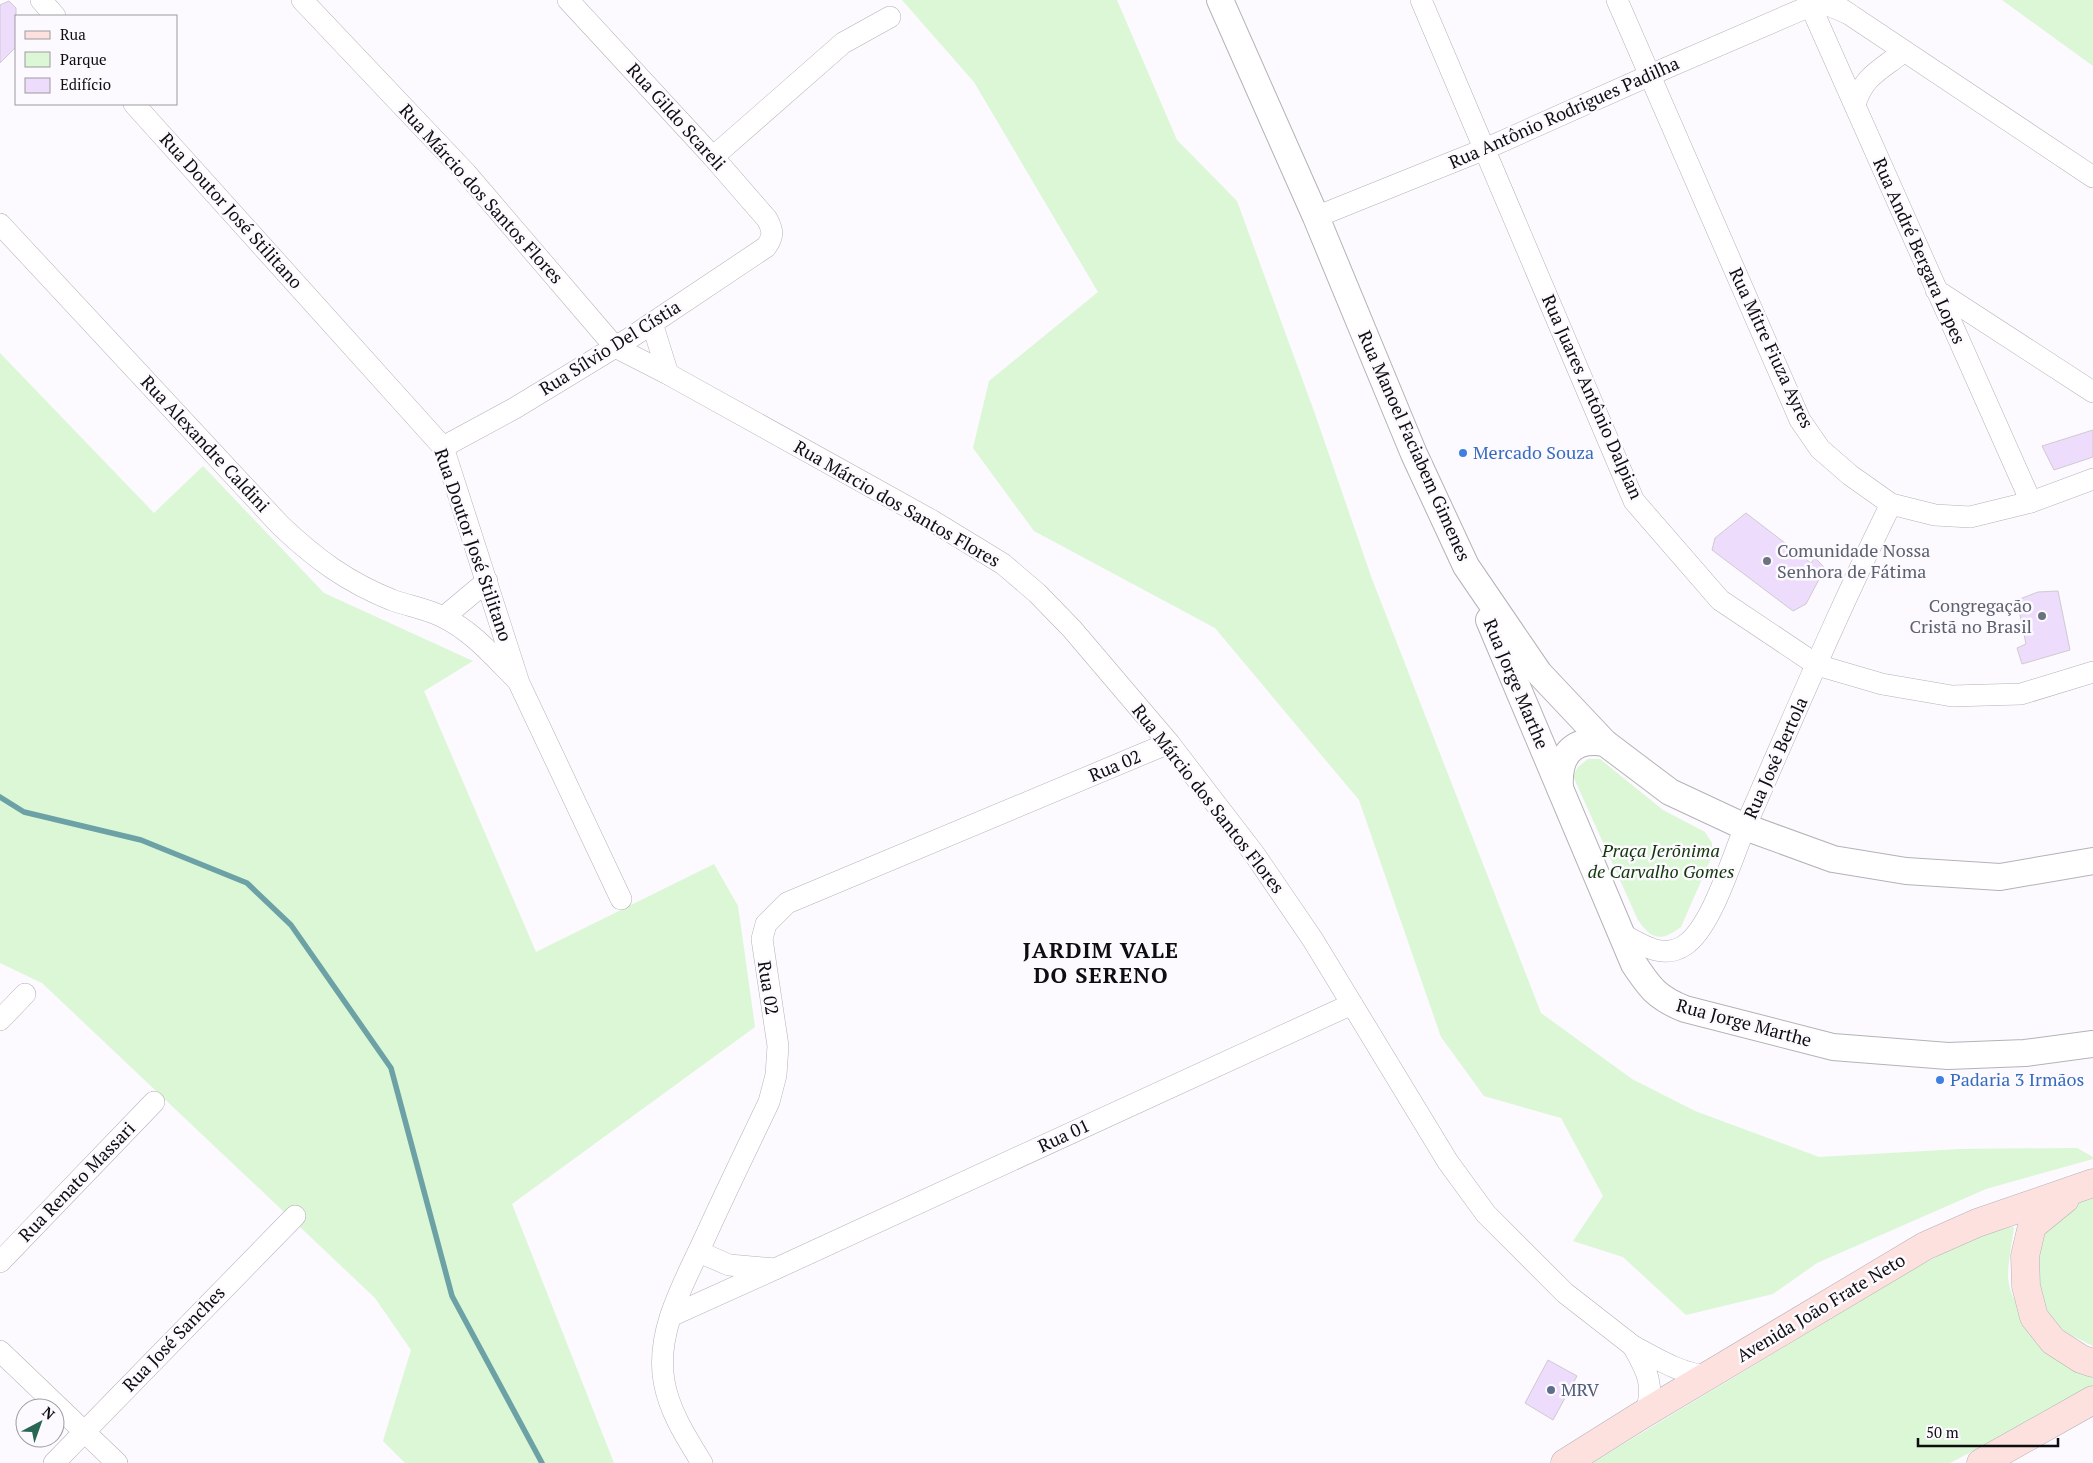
<svg xmlns="http://www.w3.org/2000/svg" width="2093" height="1463" font-family="'PT Serif',serif">
<rect width="100%" height="100%" fill="#fcf9ff"/>
<g fill="#dbf7d6">
<polygon points="902,0 1117,0 1177,140 1237,201 1315,414 1372,579 1541,1013 1632,1079 1695,1111 1819,1157 1960,1149 2077,1148 2093,1157 2093,1159 1986,1189 1817,1263 1773,1294 1686,1315 1623,1257 1573,1241 1603,1196 1561,1118 1484,1096 1441,1037 1359,800 1215,628 1034,531 973,448 989,381 1098,292 974,82"/>
<polygon points="2002,0 2093,0 2093,66"/>
<polygon points="0,353 154,513 203,466 324,593 473,661 424,691 536,952 714,864 738,906 755,1027 512,1204 614,1463 405,1463 383,1441 411,1350 375,1298 42,983 0,963"/>
<path d="M1588,759H1600L1663,810L1705,832L1712,843V856L1681,927C1661,942 1652,940 1638,920L1573,776L1578,767Z"/>
<polygon points="2093,1197 2093,1346 2065,1332 2048,1314 2037,1291 2033,1270 2043,1231 2072,1205"/>
<path d="M2014,1227C2012,1243 2008,1261 2008,1277C2009,1313 2064,1361 2093,1377V1388L1950,1463H1592L1910,1271L1989,1229Z"/>
</g>
<g fill="none" stroke-linecap="round" stroke-linejoin="round">
<polyline stroke="#6ca1a6" stroke-width="5.5" points="0,797 24,812 141,840 247,883 291,925 391,1068 452,1296 542,1463"/>
</g>
<g fill="#eddcfb" stroke="#cecbd0">
<polygon points="9,1 16,8 16,47 0,63 0,5"/>
<polygon points="2093,430 2093,457 2054,470 2042,446"/>
<polygon points="1746,513 1811,563 1815,558 1825,568 1806,604 1793,611 1712,550 1715,538"/>
<polygon points="2058,591 2070,650 2022,664 2017,648 2026,644 2017,600 2038,592"/>
<polygon points="1548,1360 1577,1376 1553,1420 1525,1403"/>
</g>
<g fill="none" stroke-linecap="round" stroke-linejoin="round">
<g stroke="#b4b2b7" stroke-width="22">
<g id="minor">
<polyline points="41,0 55,16"/>
<polyline points="302,0 466,173 615,347 668,374 652,323"/>
<polyline points="1421,0 1634,501 1720,600 1817,665 1882,684 1952,696 2021,694 2093,672"/>
<polyline points="1617,0 1800,420 1820,449 1850,475 1891,504 1935,515 1970,517 2031,502 2093,479"/>
<polyline points="1808,0 2031,502"/>
<polyline points="1837,6 2093,177"/>
<polyline points="134,104 443,447 519,683 621,899"/>
<path d="M1855,105C1863,76 1881,70 1903,52"/>
<polyline points="713,157 843,43 890,17"/>
<polyline points="1316,217 1485,149 1664,69 1810,6 1828,5 1849,14"/>
<path d="M0,224L281,526C316,559 347,582 392,600C409,606 428,609 443,617C472,631 494,657 516,679"/>
<polyline points="1936,290 2093,392"/>
<polyline points="668,374 931,520 1003,564 1037,593 1072,629 1169,743 1255,855 1313,940 1448,1162 1486,1214 1565,1293 1633,1346"/>
<path d="M443,447L515,408L630,338L766,247C774,236 773,230 767,219L713,157L568,0"/>
<polyline points="444,617 487,581"/>
<path d="M1622,934C1642,945 1663,960 1685,945C1712,927 1732,857 1746,825C1793,718 1839,609 1891,504"/>
<polyline points="0,1020 25,994"/>
<polyline points="0,1262 154,1102"/>
<polyline points="775,1269 1352,1004"/>
<polyline points="671,1316 775,1269 729,1265 699,1252"/>
<polyline points="0,1351 117,1463"/>
<path d="M1645,1413C1656,1386 1646,1369 1633,1346C1658,1359 1679,1373 1707,1376"/>
<polyline points="54,1463 295,1216"/>
<path d="M702,1463C686,1437 669,1411 664,1381C655,1329 687,1278 707,1233C727,1189 748,1146 769,1102L776,1075L778,1046L762,939L766,924L787,903L1169,743"/>
</g>
</g>
<g stroke="#b4b2b7" stroke-width="28">
<g id="tertiary">
<polyline points="1220,0 1316,217 1414,454 1466,566 1539,673 1605,743 1670,792 1745,827 1833,859 1906,871 2000,877 2093,861"/>
<path d="M1489,620L1634,964C1650,988 1657,998 1685,1009L1833,1047L1948,1056L2025,1053L2093,1044"/>
<path d="M1560,788C1558,757 1571,737 1605,743"/>
</g>
</g>
<g stroke="#b4b2b7" stroke-width="29">
<g id="secondary">
<polyline points="2065,1199 2032,1226 2025,1256 2026,1286 2034,1317 2053,1341 2081,1359 2093,1363"/>
<polyline points="1565,1463 1640,1416 1925,1246 1977,1223 2093,1183"/>
<polyline points="1981,1463 2093,1400"/>
</g>
</g>
<use href="#minor" stroke="#fff" stroke-width="21"/>
<use href="#tertiary" stroke="#fff" stroke-width="26"/>
<use href="#secondary" stroke="#fde1de" stroke-width="28"/>
</g>
<g fill="#3f7fe0" stroke="#fcf9ff" stroke-width="2">
<circle cx="1463" cy="453" r="5"/>
<circle cx="1940" cy="1080" r="5"/>
</g>
<g fill="#6b7280" stroke="#fcf9ff" stroke-width="2">
<circle cx="1767" cy="561" r="5"/>
<circle cx="2042" cy="616" r="5"/>
</g>
<circle fill="#5c6f8a" stroke="#fcf9ff" stroke-width="2" cx="1551" cy="1390" r="5"/>
<g text-anchor="middle" stroke-width="5" stroke-linejoin="round" paint-order="stroke">
<g font-size="18" fill="#0e0d0f" stroke="#fcf9ff">
<text transform="translate(1564 113) rotate(-24)" y="6">Rua Antônio Rodrigues Padilha</text>
<text transform="translate(676 117) rotate(48)" y="6">Rua Gildo Scareli</text>
<text transform="translate(481 194) rotate(48)" y="6">Rua Márcio dos Santos Flores</text>
<text transform="translate(231 211) rotate(48)" y="6">Rua Doutor José Stilitano</text>
<text transform="translate(1919 251) rotate(66)" y="6">Rua André Bergara Lopes</text>
<text transform="translate(610 348) rotate(-32)" y="6">Rua Sílvio Del Cístia</text>
<text transform="translate(1771 348) rotate(65)" y="6">Rua Mitre Fiuza Ayres</text>
<text transform="translate(1592 397) rotate(66)" y="6">Rua Juares Antônio Dalpian</text>
<text transform="translate(205 444) rotate(47)" y="6">Rua Alexandre Caldini</text>
<text transform="translate(1414 446) rotate(66)" y="6">Rua Manoel Faciabem Gimenes</text>
<text transform="translate(897 504) rotate(30)" y="6">Rua Márcio dos Santos Flores</text>
<text transform="translate(473 545) rotate(71)" y="6">Rua Doutor José Stilitano</text>
<text transform="translate(1516 684) rotate(67)" y="6">Rua Jorge Marthe</text>
<text transform="translate(1776 758) rotate(-66)" y="6">Rua José Bertola</text>
<text transform="translate(1115 766) rotate(-23)" y="6">Rua 02</text>
<text transform="translate(1208 799) rotate(52)" y="6">Rua Márcio dos Santos Flores</text>
<text transform="translate(768 988) rotate(81)" y="6">Rua 02</text>
<text transform="translate(1744 1023) rotate(15)" y="6">Rua Jorge Marthe</text>
<text transform="translate(1064 1136) rotate(-25)" y="6">Rua 01</text>
<text transform="translate(77 1182) rotate(-46)" y="6">Rua Renato Massari</text>
<text transform="translate(1821 1308) rotate(-31)" y="6">Avenida João Frate Neto</text>
<text transform="translate(174 1339) rotate(-46)" y="6">Rua José Sanches</text>
</g>
<g font-size="18" fill="#366cbe" stroke="#fcf9ff" text-anchor="start">
<text x="1473" y="459">Mercado Souza</text>
<text x="1950" y="1086">Padaria 3 Irmãos</text>
</g>
<g font-size="18" fill="#5b616d" stroke="#fcf9ff" text-anchor="start">
<text x="1777" y="557">Comunidade Nossa<tspan x="1777" dy="21">Senhora de Fátima</tspan></text>
<text x="2032" y="612" text-anchor="end">Congregação<tspan x="2032" dy="21">Cristã no Brasil</tspan></text>
</g>
<g font-size="18" font-style="italic" fill="#103609" stroke="#fcf9ff">
<text x="1661" y="857">Praça Jerõnima<tspan x="1661" dy="21">de Carvalho Gomes</tspan></text>
</g>
<g font-size="18" fill="#4e5e75" stroke="#fcf9ff" text-anchor="start">
<text x="1561" y="1396">MRV</text>
</g>
<g font-size="22" font-weight="bold" letter-spacing="1" fill="#0e0d0f" stroke="#fcf9ff">
<text x="1101" y="958">JARDIM VALE<tspan x="1101" dy="25">DO SERENO</tspan></text>
</g>
</g>
<rect x="15" y="15" width="162" height="90" fill="#fcf9ff" stroke="#9d9b9f"/>
<rect x="25" y="31" width="25" height="8" fill="#fde1de" stroke="#9d9b9f"/>
<text x="60" y="40" font-size="15" fill="#0e0d0f">Rua</text>
<rect x="25" y="52" width="25" height="15" fill="#dbf7d6" stroke="#9d9b9f"/>
<text x="60" y="65" font-size="15" fill="#0e0d0f">Parque</text>
<rect x="25" y="78" width="25" height="15" fill="#eddcfb" stroke="#9d9b9f"/>
<text x="60" y="90" font-size="15" fill="#0e0d0f">Edifício</text>
<g transform="translate(40 1423) rotate(41)"><circle r="24" fill="#fcf9ff" stroke="#9d9b9f"/>
<path d="M0-4L9 19L0 12L-9 19Z" fill="#276754"/>
<text y="-8" font-size="14" font-weight="bold" text-anchor="middle" fill="#0e0d0f">N</text>
</g>
<path d="M1918 1438v8h140v-8" fill="none" stroke="#0e0d0f" stroke-width="2.5"/>
<text x="1926" y="1438" font-size="15" fill="#0e0d0f" stroke="#fcf9ff" stroke-width="4" paint-order="stroke">50 m</text>
</svg>
